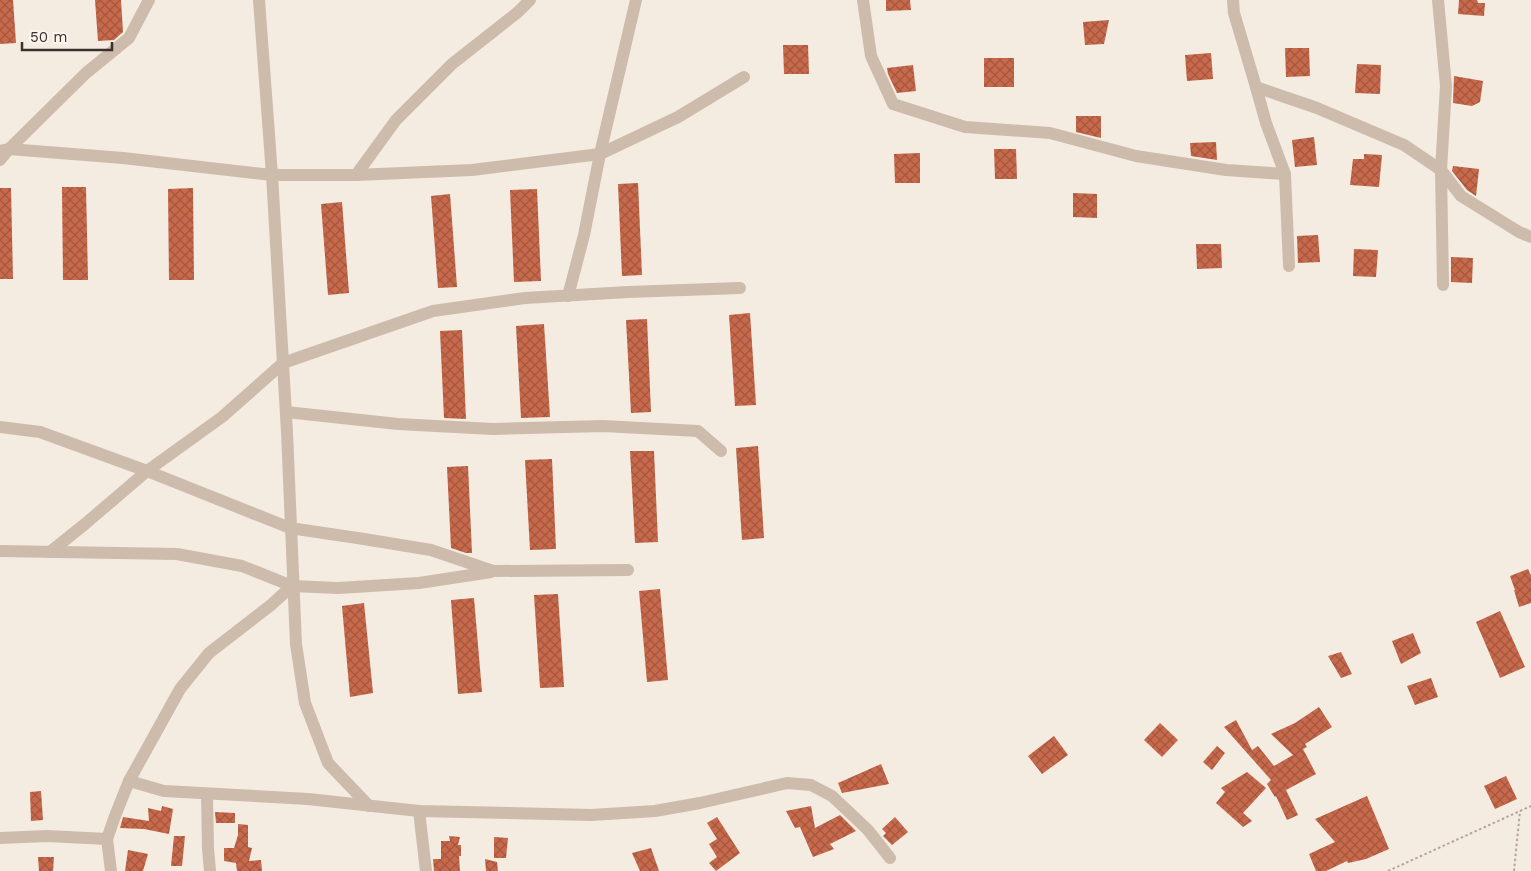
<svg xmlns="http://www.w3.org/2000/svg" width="1531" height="871" font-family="'Work Sans',sans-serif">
<defs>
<pattern id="building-cross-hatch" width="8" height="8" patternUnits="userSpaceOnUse" patternTransform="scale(1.25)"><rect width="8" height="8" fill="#c8694b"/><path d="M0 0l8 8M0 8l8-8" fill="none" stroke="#a4573f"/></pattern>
</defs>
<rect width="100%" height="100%" fill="#f4ebe1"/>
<g fill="url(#building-cross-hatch)">
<polygon points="0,0 13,0 16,43 0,44"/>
<polygon points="95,0 121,0 123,32 114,40 98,41"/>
<polygon points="886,0 910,0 911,10 886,11"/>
<polygon points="1459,0 1477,0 1478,3 1485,3 1484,16 1458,14"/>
<polygon points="1109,20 1104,44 1085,45 1083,22"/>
<polygon points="783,45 808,45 809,74 784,74"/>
<polygon points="1285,48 1309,48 1310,76 1286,77"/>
<polygon points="1211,53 1213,79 1187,81 1185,55"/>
<rect x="984" y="58" width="30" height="29"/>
<polygon points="1357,64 1381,65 1380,94 1355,93"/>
<polygon points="913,65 916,91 897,93 888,74 887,68"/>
<polygon points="1454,76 1483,81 1480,102 1472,106 1453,103"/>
<polygon points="1076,116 1101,116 1101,138 1076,132"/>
<polygon points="1314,137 1317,165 1295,167 1292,140"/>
<polygon points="1216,142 1217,160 1191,156 1190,143"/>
<polygon points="994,149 1016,149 1017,179 995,179"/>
<polygon points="920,153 920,183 895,183 894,154"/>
<polygon points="1364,154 1382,155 1379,187 1350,185 1353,159 1364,159"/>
<polygon points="1453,166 1479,169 1476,196 1467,190 1452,171"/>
<polygon points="638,183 642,275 622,276 618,184"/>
<polygon points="62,187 86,187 88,280 63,280"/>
<polygon points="0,188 11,188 13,279 0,279"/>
<polygon points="193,188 194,280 169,280 168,189"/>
<polygon points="537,189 541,281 514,282 510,190"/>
<polygon points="1073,193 1097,194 1097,218 1073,217"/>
<polygon points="450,194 457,287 438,288 431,196"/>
<polygon points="342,202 349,293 328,295 321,204"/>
<polygon points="1318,235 1320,262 1298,263 1297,236"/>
<polygon points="1196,244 1221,244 1222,268 1197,269"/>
<polygon points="1354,249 1378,250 1376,277 1353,276"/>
<polygon points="1451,257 1473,258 1472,283 1451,282"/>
<polygon points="750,313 756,405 735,406 729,315"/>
<polygon points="647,319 651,412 631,413 626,320"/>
<polygon points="544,324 550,417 521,418 516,326"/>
<polygon points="462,330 466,419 444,418 440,331"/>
<polygon points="758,446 764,538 742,540 736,448"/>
<polygon points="630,451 654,451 658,542 635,543"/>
<polygon points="552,459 556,549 530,550 525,460"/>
<polygon points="468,466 472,553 466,553 451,548 447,467"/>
<polygon points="1528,569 1531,575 1531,603 1519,607 1514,590 1515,590 1510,576"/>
<polygon points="660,589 668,680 647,682 639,591"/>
<polygon points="558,594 564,687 540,688 534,595"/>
<polygon points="474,598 482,692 458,694 451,600"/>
<polygon points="364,603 373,693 350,697 342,606"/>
<polygon points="1500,611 1525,667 1500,678 1476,622"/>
<polygon points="1413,633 1421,653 1401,664 1392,641"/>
<polygon points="1341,652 1352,674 1341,678 1328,656"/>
<polygon points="1431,678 1438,697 1415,705 1407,686"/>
<polygon points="1319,707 1332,727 1305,744 1307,747 1303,749 1316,774 1286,790 1298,815 1287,820 1276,796 1275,797 1267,784 1271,780 1224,727 1236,720 1252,750 1258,746 1274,766 1293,755 1271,734 1295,723"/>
<polygon points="1160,723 1178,740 1162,757 1144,740"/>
<polygon points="1054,736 1068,755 1042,774 1028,756"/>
<polygon points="1217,746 1225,753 1212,770 1203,762"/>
<polygon points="881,764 889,784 842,793 838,783"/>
<polygon points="1247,772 1266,788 1243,813 1252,821 1243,827 1216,803 1225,792 1221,788"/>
<polygon points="1506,776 1517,799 1495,809 1484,786"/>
<polygon points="41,791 43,820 31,821 30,792"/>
<polygon points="1367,796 1389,849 1366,859 1348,863 1347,861 1326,871 1316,871 1309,854 1335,842 1315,819"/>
<polygon points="162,806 173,809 169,834 144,829 120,828 123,817 149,821 148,808 161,811"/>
<polygon points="811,806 815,828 840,815 856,831 830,844 834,849 813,857 800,827 795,828 786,811"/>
<polygon points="215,812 235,813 235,823 216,823"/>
<polygon points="717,817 740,853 716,871 709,863 717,857 709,844 717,839 707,823"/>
<polygon points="895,817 908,832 892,845 883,836 886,833 882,829"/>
<polygon points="238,824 248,825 248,847 252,848 249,861 261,860 262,871 237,871 236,863 224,861 224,848 234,848 238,835"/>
<polygon points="174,836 185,836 182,866 171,866"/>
<polygon points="449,836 460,837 458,845 461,845 461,856 459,856 460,871 434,871 433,859 441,859 441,841 450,841"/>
<polygon points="494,837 508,838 506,858 494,858"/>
<polygon points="651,848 659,871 640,871 632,853"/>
<polygon points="128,850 148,854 143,871 125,871"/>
<polygon points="38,857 54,857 53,871 39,871"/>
<polygon points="485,859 497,862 498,871 486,871"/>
</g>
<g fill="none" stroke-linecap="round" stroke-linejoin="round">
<g stroke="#b9a596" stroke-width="2" stroke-dasharray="2.5 2.5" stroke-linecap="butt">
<polyline points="1388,871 1531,806"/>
<polyline points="1514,871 1520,811"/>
</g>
<g stroke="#cdbbac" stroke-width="12">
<polyline points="259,0 272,175 287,432 296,644 305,703 328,763 369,806"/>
<polyline points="863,0 871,56 893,104 965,127 1050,133 1136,156 1226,170 1285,174"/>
<polyline points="1233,0 1234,13 1256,87 1266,123 1285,174 1289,266"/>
<polyline points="1438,0 1446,86 1441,170 1443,285"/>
<polyline points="1256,87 1317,108 1404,145 1441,170 1461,196 1519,232 1531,237"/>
<polyline points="0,151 9,149 123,158 272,175 356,175 472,170 600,154 678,117 744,77"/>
<polyline points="0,160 9,149 86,73 129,38 149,0"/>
<polyline points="356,175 396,120 452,64 518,12 530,0"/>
<polyline points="568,296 584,235 600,154 636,0"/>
<polyline points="286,412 398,424 493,429 603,426 698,431 721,451"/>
<polyline points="0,427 40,432 147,471 290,528 364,539 431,550 493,571 628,570"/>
<polyline points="0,551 177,554 242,566 292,586"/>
<polyline points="50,552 85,524 147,471 222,417 283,363 433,311 525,298 628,292 740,288"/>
<polyline points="129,781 164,791 308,799 419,811 591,815 655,811 700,803 787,783 811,785 832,796 868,830 890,858"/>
<polyline points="207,794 208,849 210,871"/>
<polyline points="419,811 426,871"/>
<polyline points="0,838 47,836 107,839"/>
<polyline points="111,871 107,839 115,816 129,781 180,689 209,653 271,605 292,586 338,588 419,583 491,572"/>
</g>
</g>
<path d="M22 42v8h90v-8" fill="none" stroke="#3b302b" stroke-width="2.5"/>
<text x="30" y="42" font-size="15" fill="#3b302b" stroke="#fbf5ee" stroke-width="4" paint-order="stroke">50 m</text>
</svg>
